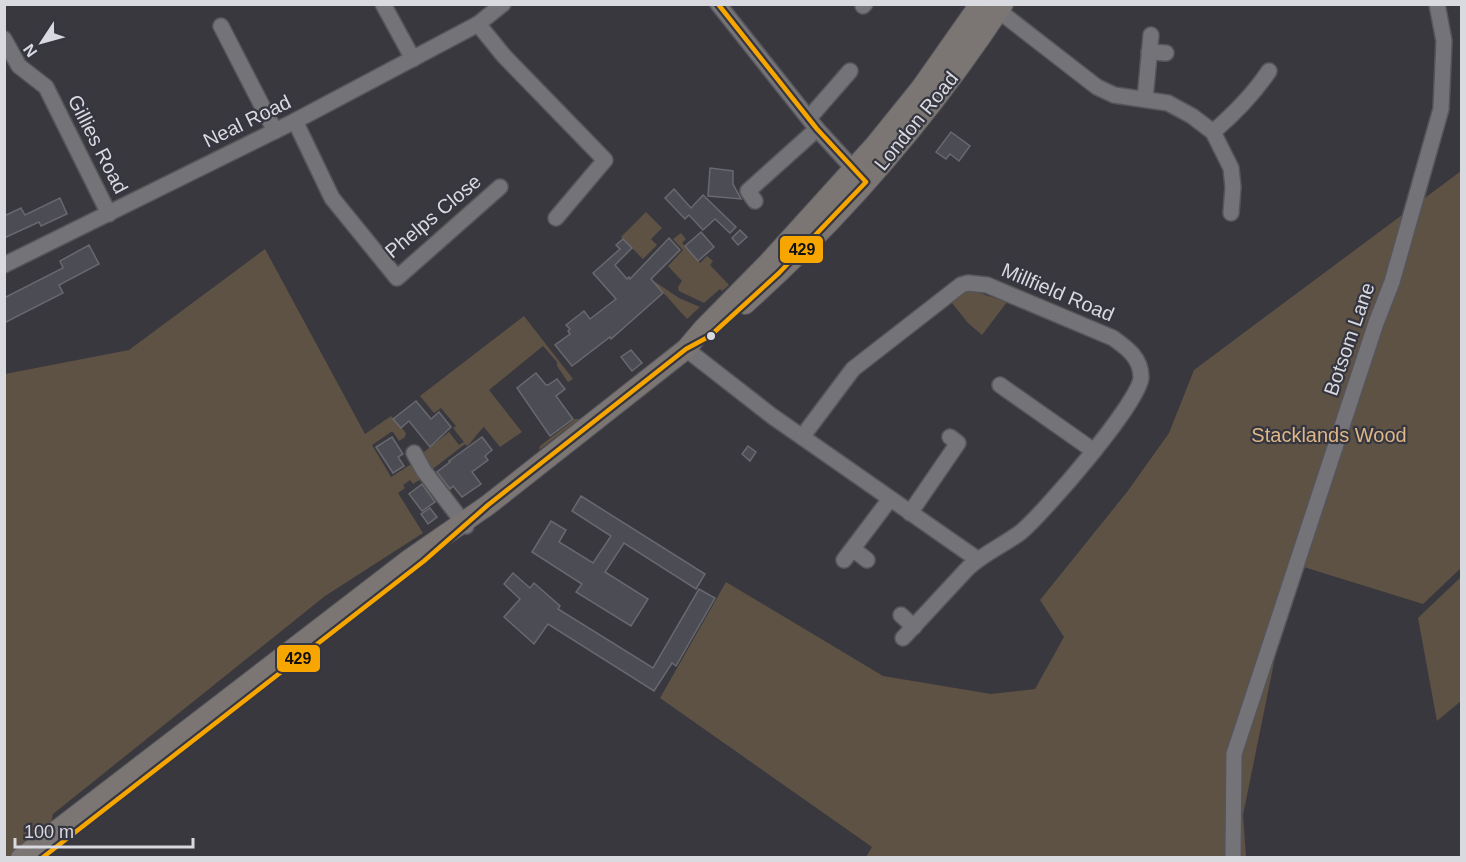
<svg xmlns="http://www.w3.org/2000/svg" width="1466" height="862" font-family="Helvetica,sans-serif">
<rect width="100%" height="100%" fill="#38383e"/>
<g fill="#5e5245">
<polygon points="1461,171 1461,568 1423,604 1294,564 1243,815 1246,857 866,857 872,847 660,698 726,582 883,676 991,694 1035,689 1064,637 1040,600 1127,492 1169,433 1194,370"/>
<polygon points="646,212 662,228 651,239 657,245 643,259 621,237"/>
<polygon points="681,233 686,239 682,243 700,263 707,256 713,261 710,265 729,285 722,291 720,289 704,303 679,291 678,287 682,281 668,266 683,250 673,239"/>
<polygon points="265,249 365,434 391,416 406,433 405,437 399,441 393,432 391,432 372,445 391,477 413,463 421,479 413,484 410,480 403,485 405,488 398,493 423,533 325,596 53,814 50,830 12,857 5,858 5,374 129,350"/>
<polygon points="651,279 679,298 700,307 687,319"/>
<polygon points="973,291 1007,302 982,335 968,323 952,303 953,300 964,293"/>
<path d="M524,316L573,379L568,382L557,366V362L543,346L489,390L522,432L500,447L484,427C477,433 474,440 467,446L465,444L430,471L423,455L424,452L449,432L459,445L464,442L453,428L456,426L441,408L434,413L420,396Z"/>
<polygon points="575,419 580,419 539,450 540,446"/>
<polygon points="1461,577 1461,701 1437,721 1418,618"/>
</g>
<g fill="#4c4c55" stroke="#69686e" stroke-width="1.5">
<polygon points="951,132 970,146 959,161 950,154 946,159 936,152"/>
<polygon points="710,168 733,171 733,184 741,199 708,196"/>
<polygon points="674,189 691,208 703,195 736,227 730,233 715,219 703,230 689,215 685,219 665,198"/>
<polygon points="60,198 67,214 41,226 39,222 4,238 4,216 21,208 25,215"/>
<polygon points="740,230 747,237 738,245 732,238"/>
<polygon points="701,232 714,247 698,261 685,246"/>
<polygon points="669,238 680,250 651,279 663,293 611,339 610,337 572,366 555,345 570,334 568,331 570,329 566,325 584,311 590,319 616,299 593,273 620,249 616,245 623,239 632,248 615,265 627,279 629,277 630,279"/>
<polygon points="89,245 99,264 59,285 63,293 4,323 4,298 63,268 60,261"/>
<polygon points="631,350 642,363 632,371 621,357"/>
<polygon points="536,373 546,385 548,385 557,379 565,389 556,396 573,419 550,436 517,388"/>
<polygon points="416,401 431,419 439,412 451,427 430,447 409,421 401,428 393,419"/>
<polygon points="392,437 403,454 398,457 404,466 393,473 376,447"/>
<polygon points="482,437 492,450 485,456 488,460 472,472 481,484 462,497 453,486 450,489 437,472 450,462 449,461"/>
<polygon points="748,446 756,452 750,461 742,454"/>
<polygon points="422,484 435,502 422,511 409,494"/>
<polygon points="581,496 705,574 696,589 624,543 605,572 648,599 631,626 576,592 582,584 532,552 551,521 566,530 559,542 593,563 611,536 572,511"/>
<polygon points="430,508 437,517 428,524 421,514"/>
<polygon points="513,573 530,588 534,583 560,606 558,609 653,668 699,589 715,598 676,666 672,663 654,691 548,624 534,644 504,617 520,599 504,584"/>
</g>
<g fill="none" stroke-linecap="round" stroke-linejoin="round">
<g stroke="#55555a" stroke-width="18">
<g id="minor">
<polyline points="383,4 413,59"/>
<polyline points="718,4 817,129 860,176"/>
<polyline points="990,4 1097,87 1114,95 1168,103 1192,116 1213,132 1231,168 1233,187 1231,213"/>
<polyline points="863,6 865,4"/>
<polyline points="478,24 504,56 605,160 556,218"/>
<polyline points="221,26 275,131"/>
<polyline points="4,39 19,66 46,87 109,214"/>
<polyline points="1149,52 1166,53"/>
<polyline points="1145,99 1151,35"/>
<polyline points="809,118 850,71"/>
<polyline points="295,121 332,198 397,278 500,187"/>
<path d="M1213,132C1235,113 1253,95 1269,71"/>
<polyline points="755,201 748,191 817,129"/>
<polyline points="4,265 295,121 478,24 503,4"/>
<polyline points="686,349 772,416 977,559"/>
<polyline points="1000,385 1094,451"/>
<path d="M802,437L853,369L961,285L968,283L987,285L1113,338C1127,348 1141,358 1141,377C1141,401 1043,514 1021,532C1004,545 984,553 968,568L903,638"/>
<polyline points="414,453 424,471 466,526"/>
<polyline points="910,513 958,443 950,437"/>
<polyline points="853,549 867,560"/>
<polyline points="844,560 890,499"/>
<polyline points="901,615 914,627"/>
<polyline points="1233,858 1234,754 1376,323 1392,282 1441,109 1444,41 1437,4"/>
</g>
</g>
<g stroke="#55555a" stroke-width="22">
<g id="major">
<path d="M745,304C843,216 930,115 1003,4"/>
<polyline points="21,858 410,559 488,505 686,349 703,329 768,263 875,145 921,88 980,4"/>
</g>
</g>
<use href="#minor" stroke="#747378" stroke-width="15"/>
<use href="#major" stroke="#7b7674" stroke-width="20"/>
<g stroke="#363640" stroke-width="9">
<polyline id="bus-1" points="42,858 424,561 488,505 686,349 710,336 779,273 866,182 817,129 718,4"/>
</g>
<use href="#bus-1" stroke="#f7a600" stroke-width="4.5"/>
</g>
<circle fill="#d9d9e0" stroke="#363640" stroke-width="2" cx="711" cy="336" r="5"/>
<g text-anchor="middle" stroke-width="4.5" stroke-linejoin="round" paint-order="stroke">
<g font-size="20" fill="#d9d9e0" stroke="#363640">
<text transform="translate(247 121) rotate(-26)" y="7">Neal Road</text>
<text transform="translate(916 121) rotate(-51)" y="7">London Road</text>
<text transform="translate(98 144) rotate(63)" y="7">Gillies Road</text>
<text transform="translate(433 216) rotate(-40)" y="7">Phelps Close</text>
<text transform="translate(1058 292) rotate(23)" y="7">Millfield Road</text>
<text transform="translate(1349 339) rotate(-71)" y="7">Botsom Lane</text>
</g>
<g font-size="20" fill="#dfb686" stroke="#363640">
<text x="1329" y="442">Stacklands Wood</text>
</g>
</g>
<g stroke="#363640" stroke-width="2">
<rect x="779" y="235" width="45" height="29" rx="6" fill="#f7a600"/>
<rect x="276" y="644" width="45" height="29" rx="6" fill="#f7a600"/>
</g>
<g font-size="16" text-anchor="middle" font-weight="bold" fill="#111">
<text x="802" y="255">429</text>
<text x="298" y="664">429</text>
</g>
<rect width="1466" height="862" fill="none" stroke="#d9d9e0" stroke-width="12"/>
<g transform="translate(42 42) rotate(234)" stroke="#363640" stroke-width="4.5" paint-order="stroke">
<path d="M0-4.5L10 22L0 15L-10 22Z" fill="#d9d9e0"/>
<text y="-9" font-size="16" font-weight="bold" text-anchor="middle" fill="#d9d9e0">N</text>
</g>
<path d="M15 838v9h178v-9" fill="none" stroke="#d9d9e0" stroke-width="3"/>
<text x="24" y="838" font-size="18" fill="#d9d9e0" stroke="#363640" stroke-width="4.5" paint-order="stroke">100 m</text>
</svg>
